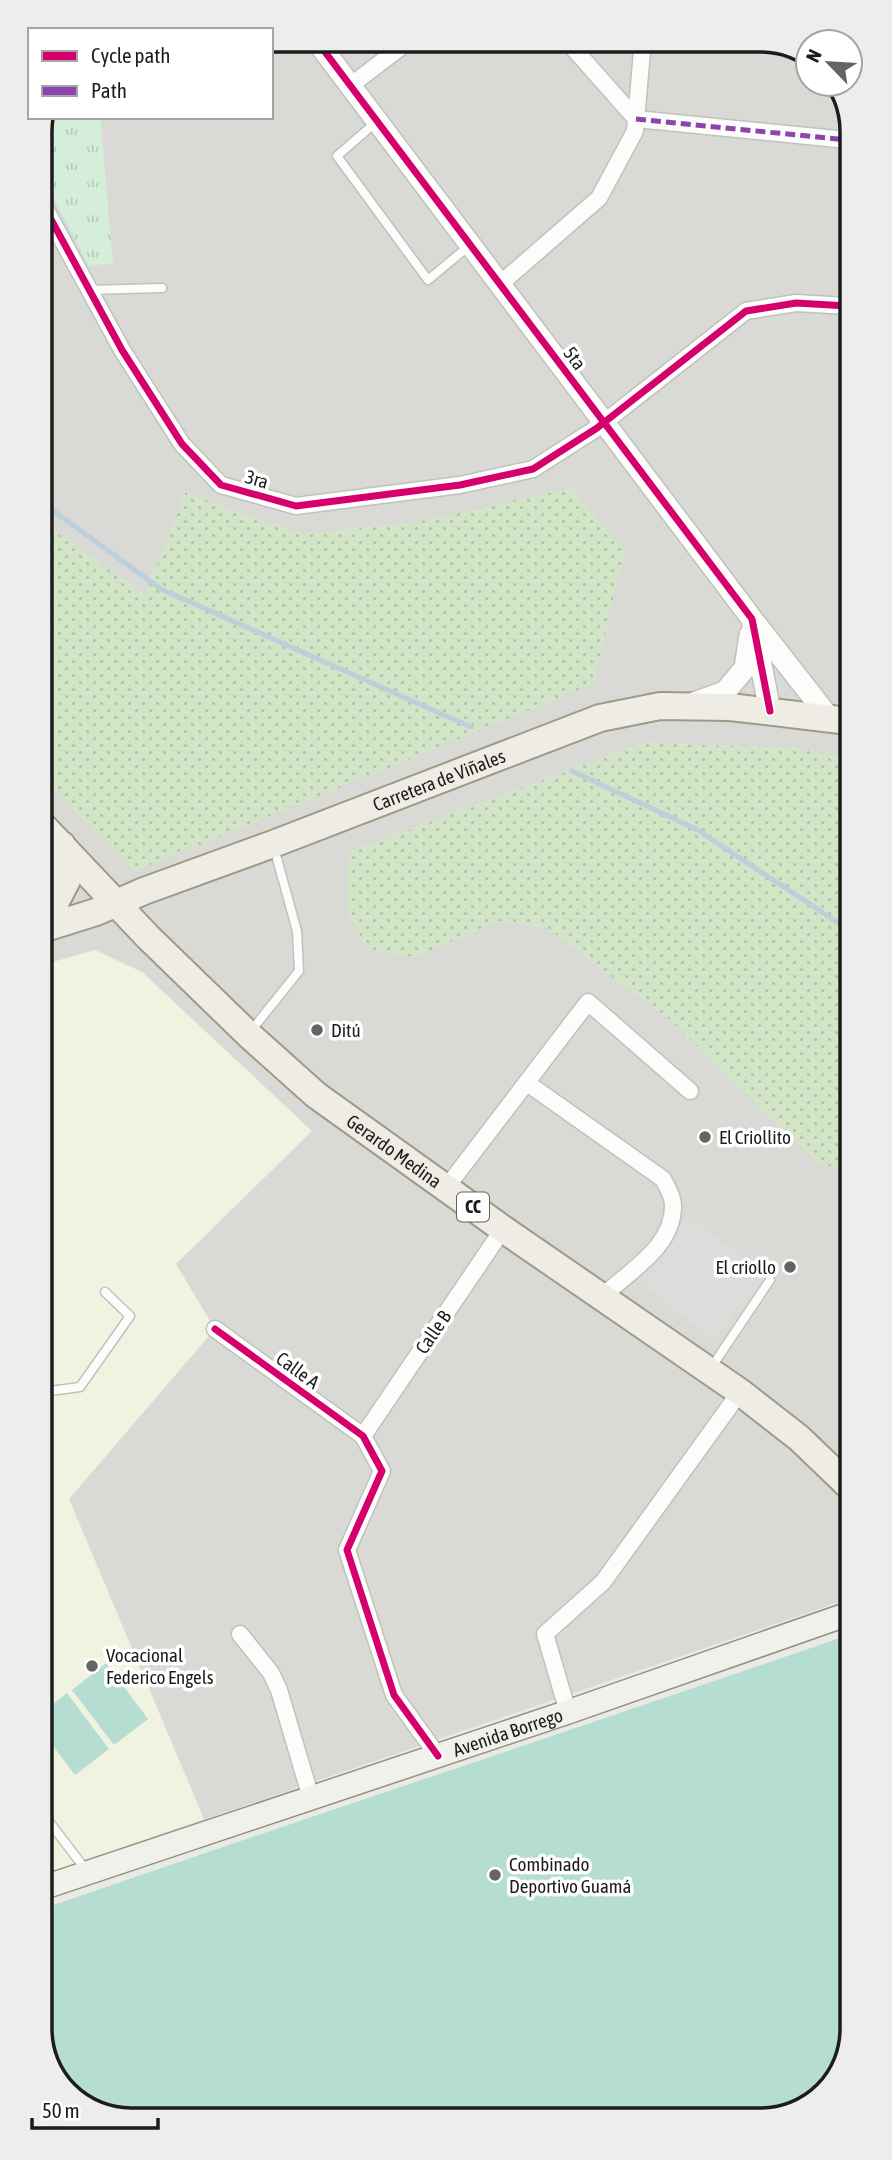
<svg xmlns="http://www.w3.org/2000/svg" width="892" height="2160" font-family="'Asap Condensed',sans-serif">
<defs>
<pattern id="grass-dots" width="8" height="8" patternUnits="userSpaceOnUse" patternTransform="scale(1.75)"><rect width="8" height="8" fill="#d2e5c7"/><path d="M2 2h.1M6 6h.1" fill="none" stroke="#b4c4aa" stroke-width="1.8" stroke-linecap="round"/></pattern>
<pattern id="park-tufts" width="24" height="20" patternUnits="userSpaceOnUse" patternTransform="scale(1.75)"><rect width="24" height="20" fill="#d5eed9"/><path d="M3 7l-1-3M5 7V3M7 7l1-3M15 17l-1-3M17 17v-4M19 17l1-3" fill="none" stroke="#b6ccba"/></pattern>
</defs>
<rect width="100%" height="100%" fill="#eaeae5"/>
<polygon fill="#d9d9d6" points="271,40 767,40 808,56 808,84 834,84 847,102 849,758 790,748 643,743 349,852 348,911 367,949 415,957 500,921 546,927 669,1019 818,1162 850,1174 851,1598 45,1874 42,778 113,848 617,580 626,551 408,524 305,534 226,509 186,491 145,595 41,522 40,126 44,117 271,117"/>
<polygon fill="#f1f3e1" points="95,950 142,972 312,1131 176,1264 215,1329 69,1499 204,1819 45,1874 42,965"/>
<g fill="url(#grass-dots)">
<polygon points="571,488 626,551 617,580 594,684 135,871 42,778 41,522 145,595 186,491 226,509 305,534 408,524"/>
<polygon points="643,743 791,748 849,758 850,1174 818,1162 669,1019 546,927 500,921 415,957 367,949 348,911 349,852"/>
</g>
<polygon fill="url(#park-tufts)" points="44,117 100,117 113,263 89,266 41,174 40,126"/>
<g fill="#b5ddd2">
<path d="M851,1634L852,2029L833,2084L790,2115L125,2120L76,2101L45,2058V1908C313,1815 583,1727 851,1634Z"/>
<polygon points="106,1663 148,1719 114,1745 72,1690"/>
<polygon points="67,1693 109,1749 75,1775 44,1734 44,1711"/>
</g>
<polygon fill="#dcdcda" points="688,1215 765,1275 714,1340 637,1280"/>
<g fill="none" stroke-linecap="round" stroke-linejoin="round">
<g stroke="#bccfda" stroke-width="5">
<polyline points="41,502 161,589 471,727"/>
<polyline points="572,771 696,829 849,930"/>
</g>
<g stroke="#c1c1bf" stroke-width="11">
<g id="service">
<polyline points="375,123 337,156 428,280 470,245"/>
<polyline points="89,290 162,288"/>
<polyline points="250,1032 299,971 297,931 274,848"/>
<polyline points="711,1368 770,1280"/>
<polyline points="43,1392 80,1387 130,1316 105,1292"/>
<polyline points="44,1815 86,1870"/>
</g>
</g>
<g stroke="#c1c1bf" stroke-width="19">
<g id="minor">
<polyline points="566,40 636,119 847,140"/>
<polyline points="350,86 410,40"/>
<polyline points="41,201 122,350 182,444 221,485 296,506 460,485 533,469 597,428 746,311 796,303 848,306"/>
<polyline points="499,285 599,198 635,131 643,40"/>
<path d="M527,1083L663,1179C667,1187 673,1196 673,1205C674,1247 629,1271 602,1297"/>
<polyline points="446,1188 588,1002 690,1091"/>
<polyline points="215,1329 363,1436 382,1471 347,1550 394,1695 438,1756"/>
<polyline points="363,1436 503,1229"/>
<polyline points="240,1634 271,1673 279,1690 311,1798"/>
<polyline points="568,1712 545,1634 603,1582 740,1392"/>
</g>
</g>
<g stroke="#c1c1bf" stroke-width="24">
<g id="tertiary">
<polyline points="316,40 752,619 770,711"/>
<polyline points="755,623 830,719"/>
<polyline points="694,703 725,692 745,668 750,635"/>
</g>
</g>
<g stroke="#8e9280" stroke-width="26">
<g id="secondary">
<path id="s1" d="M45,1887L568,1712L851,1613"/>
</g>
</g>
<g stroke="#9e9a85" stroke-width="30">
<g id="primary">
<path id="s2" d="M42,825L148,937L249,1035L316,1095L503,1229L740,1392L799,1438L850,1487"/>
<polyline points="42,916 53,907 67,880 62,845"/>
<path id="s3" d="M42,929L96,912L144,891L273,844L600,718L660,706L730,707L849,721"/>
</g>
</g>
<use href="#service" stroke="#fcfcfb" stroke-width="8"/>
<use href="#minor" stroke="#fcfcfb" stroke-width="16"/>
<use href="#tertiary" stroke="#fcfcfb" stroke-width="21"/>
<use href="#secondary" stroke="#f0f1ea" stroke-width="23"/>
<use href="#primary" stroke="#eeece5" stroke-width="26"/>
<polyline stroke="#8e44ad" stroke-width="5" stroke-dasharray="10 5" stroke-linecap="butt" points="636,119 847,140"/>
<g stroke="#fff" stroke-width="11">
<g id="cycleway">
<polyline points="316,40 752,619 770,711"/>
<polyline points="41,201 122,350 182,444 221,485 296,506 460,485 533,469 597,428 746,311 796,303 848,306"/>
<polyline points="215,1329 363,1436 382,1471 347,1550 394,1695 438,1756"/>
</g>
</g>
<use href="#cycleway" stroke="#d6006c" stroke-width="7"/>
</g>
<g fill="#646462" stroke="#fff" stroke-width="2.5">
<circle cx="317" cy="1030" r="7"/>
<circle cx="705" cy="1137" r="7"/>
<circle cx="790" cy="1267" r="7"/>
<circle cx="92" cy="1666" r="7"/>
<circle cx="495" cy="1875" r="7"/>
</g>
<g text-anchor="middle" stroke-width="7" stroke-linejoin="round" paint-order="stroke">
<rect fill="#fff" stroke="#606060" stroke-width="2" x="457" y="1192.5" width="32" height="29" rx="5"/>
<g font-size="18" font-weight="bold" fill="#1c1c1c">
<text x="473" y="1213">CC</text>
</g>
<g font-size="19" fill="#1c1c1c" stroke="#fff">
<text transform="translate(575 358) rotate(53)" y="7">5ta</text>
<text transform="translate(257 479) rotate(16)" y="7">3ra</text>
<text dy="7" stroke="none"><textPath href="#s3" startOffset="424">Carretera de Viñales</textPath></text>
<text dy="7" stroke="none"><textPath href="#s2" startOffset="481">Gerardo Medina</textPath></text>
<text transform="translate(433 1332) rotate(-56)" y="7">Calle B</text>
<text transform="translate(298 1370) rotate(36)" y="7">Calle A</text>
<text dy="7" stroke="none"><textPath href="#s1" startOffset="488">Avenida Borrego</textPath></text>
</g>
<g font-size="19" fill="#1c1c1c" stroke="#fff" text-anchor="start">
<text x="331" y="1037">Ditú</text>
<text x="719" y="1144">El Criollito</text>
<text x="776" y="1274" text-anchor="end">El criollo</text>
<text x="106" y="1662">Vocacional<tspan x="106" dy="22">Federico Engels</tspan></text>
<text x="509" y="1871">Combinado<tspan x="509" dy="22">Deportivo Guamá</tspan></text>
</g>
</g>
<path d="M0 0H892V2160H0ZM131 52H761A79 79 0 0 1 840 131V2029A79 79 0 0 1 761 2108H131A79 79 0 0 1 52 2029V131A79 79 0 0 1 131 52Z" fill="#ededed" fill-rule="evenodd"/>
<path fill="none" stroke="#1c1c1c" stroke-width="3.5" d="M131 52H761A79 79 0 0 1 840 131V2029A79 79 0 0 1 761 2108H131A79 79 0 0 1 52 2029V131A79 79 0 0 1 131 52Z"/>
<rect x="28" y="28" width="245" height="91" fill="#ffffff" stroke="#a4a4a4" stroke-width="2"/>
<rect x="42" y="51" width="35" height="10" fill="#d6006c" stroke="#a4a4a4" stroke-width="2"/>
<text x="91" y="63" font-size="21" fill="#1c1c1c">Cycle path</text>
<rect x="42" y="86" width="35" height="10" fill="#8e44ad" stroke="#a4a4a4" stroke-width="2"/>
<text x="91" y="98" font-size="21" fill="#1c1c1c">Path</text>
<g transform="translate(829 63) rotate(295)"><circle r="33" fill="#ffffff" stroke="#a4a4a4" stroke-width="2"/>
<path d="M0-5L12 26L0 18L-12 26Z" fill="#646462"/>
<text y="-10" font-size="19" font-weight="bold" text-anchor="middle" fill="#1c1c1c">N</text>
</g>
<path d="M32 2118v10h126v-10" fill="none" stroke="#1c1c1c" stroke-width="3.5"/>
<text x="42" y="2118" font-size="21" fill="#1c1c1c" stroke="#ffffff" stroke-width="5" paint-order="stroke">50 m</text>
</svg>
